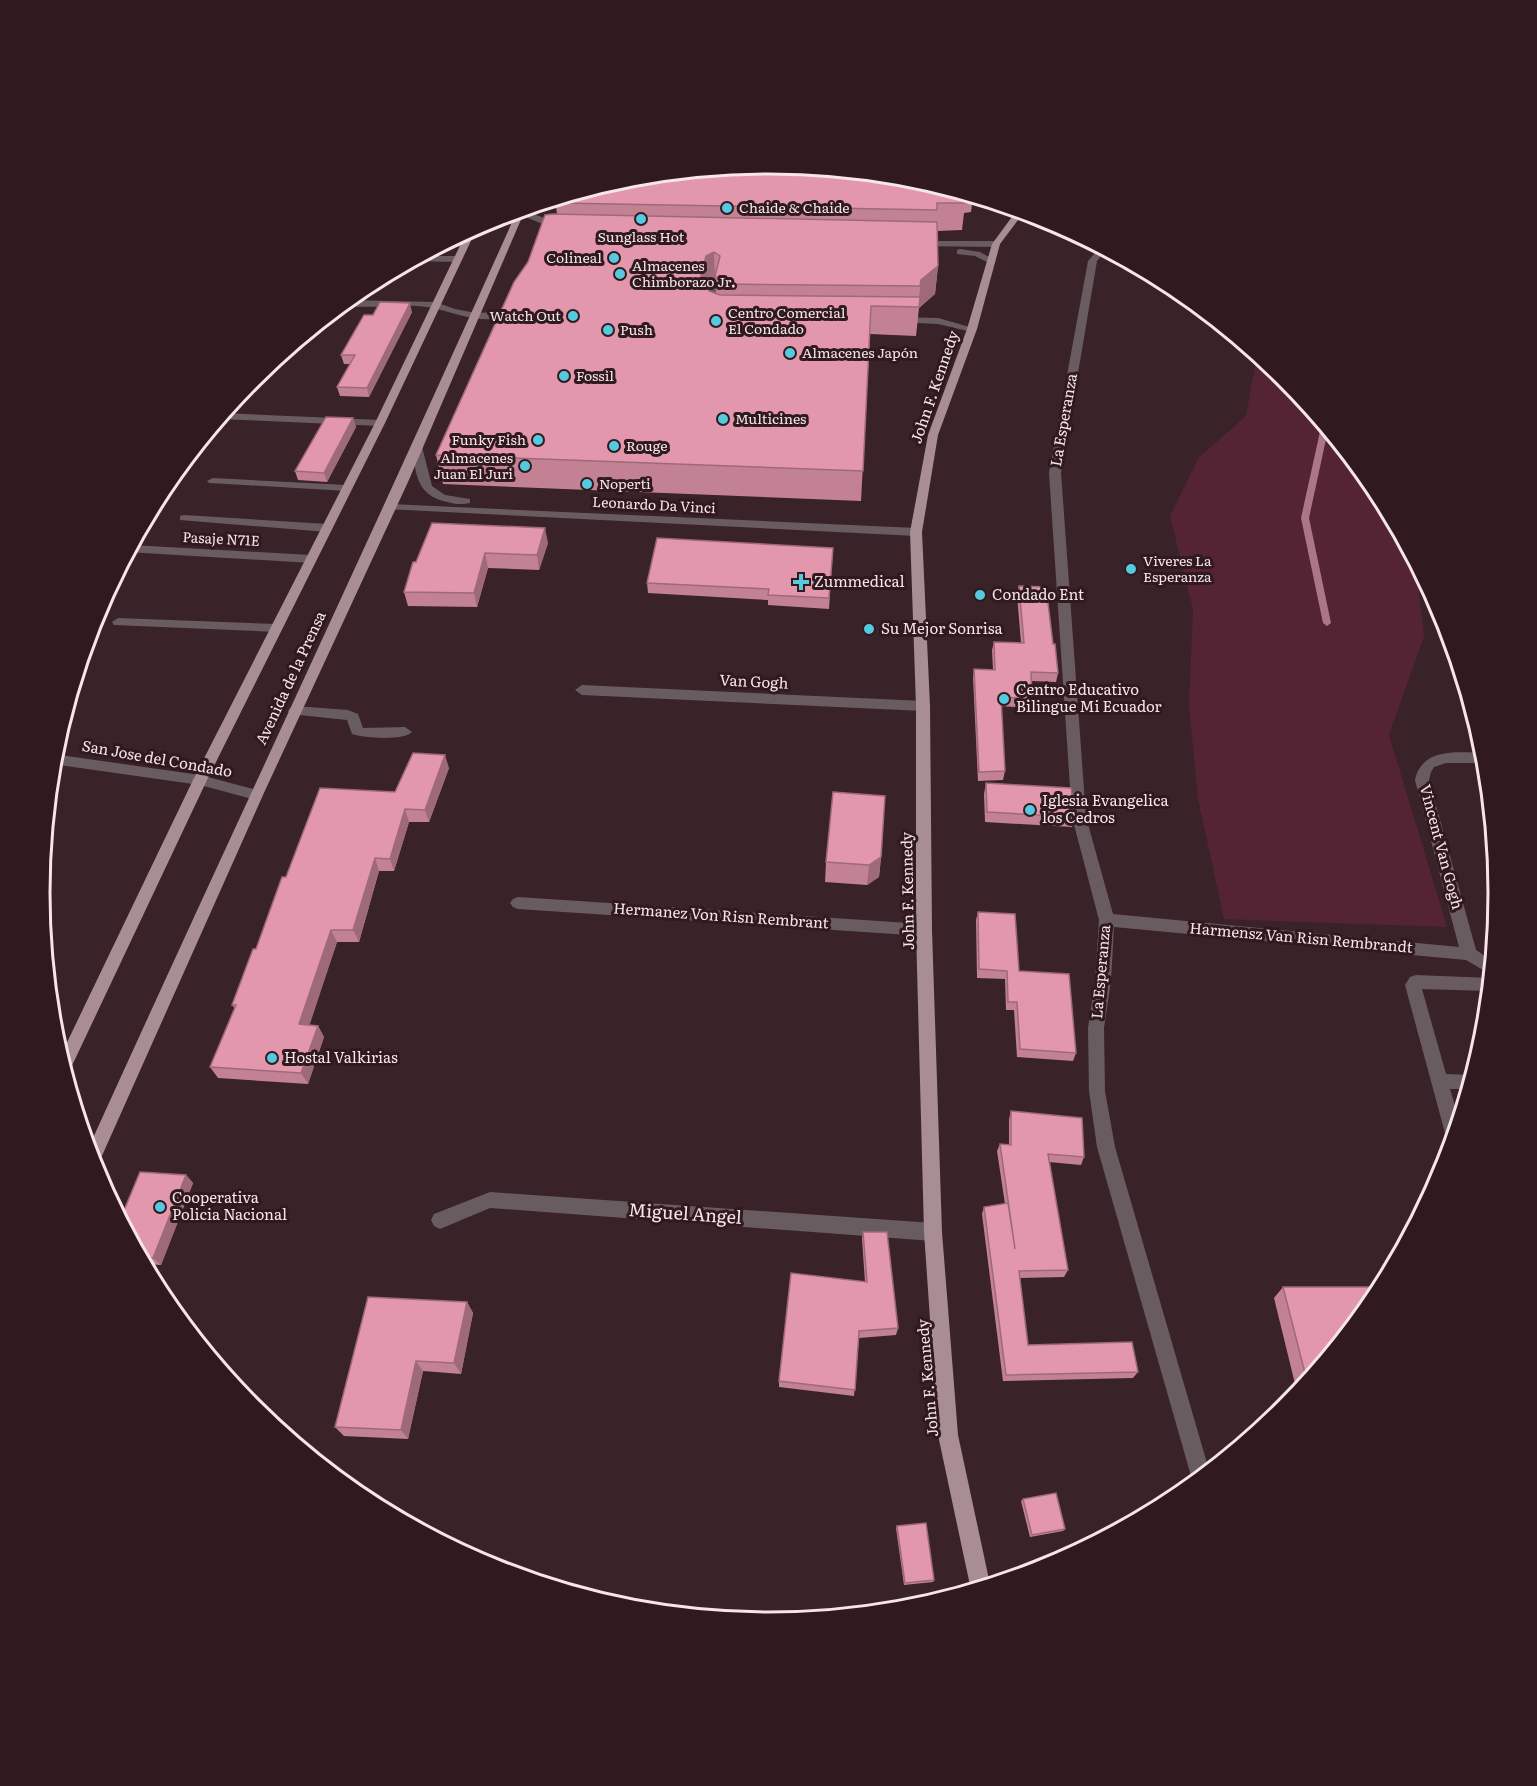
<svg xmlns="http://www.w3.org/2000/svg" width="1537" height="1786" font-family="Literata,serif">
<rect width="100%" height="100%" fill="#3a2229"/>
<polygon fill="#552434" points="1257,355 1285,377 1375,488 1415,562 1424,636 1389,735 1447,927 1224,919 1198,799 1189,706 1193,609 1170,516 1199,457 1246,416"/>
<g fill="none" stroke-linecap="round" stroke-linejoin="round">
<polygon fill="#ab7686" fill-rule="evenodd" points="1324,425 1328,430 1309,518 1331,623 1327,626 1323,623 1301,518 1321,427"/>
<g fill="#695c60" fill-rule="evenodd">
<polygon points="521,209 557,223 561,233 554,235 550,227 518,214 517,212"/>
<polygon points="918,241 996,241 1000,244 996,247 915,246 915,242"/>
<path d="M1100,247L1106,250L1097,261L1061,473L1086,817L1113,914L1459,947L1415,780C1422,747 1458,752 1484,753L1485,763H1446L1434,767L1431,772L1429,780L1476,950L1491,960L1490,974L1466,960L1114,927L1111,981L1104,1028L1105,1091L1115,1147L1209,1470L1193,1483L1097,1147L1089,1091L1088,1028L1095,981L1099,920L1072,817L1049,473L1088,261Z"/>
<polygon points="960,249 980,252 996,261 991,264 975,256 957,254 957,250"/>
<polygon points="420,256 457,256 462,259 457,262 412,261"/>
<polygon points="714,282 719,285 714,305 716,312 711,315 706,312 704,305 709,285"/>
<path d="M346,300L435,302L455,309L476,313L498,312L516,303L521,306C497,331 460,314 433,308C407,302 369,310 341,305Z"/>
<polygon points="898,317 938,318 977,329 972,332 938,324 895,322 893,320"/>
<polygon points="223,413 380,420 385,423 380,426 219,419"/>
<path d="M417,444L422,447L432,486L445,495L470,499V503C462,505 454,504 447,502C416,495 416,474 412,447Z"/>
<polygon points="213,478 347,485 353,488 347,491 209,483 207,481"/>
<polygon points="390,504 916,528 922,532 916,536 386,509 386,505"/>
<polygon points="184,515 327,524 333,528 327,532 180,520 180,516"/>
<polygon points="131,545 311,555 317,559 311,563 127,552"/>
<polygon points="118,618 277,624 283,628 277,632 114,625 112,622"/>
<polygon points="582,685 923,701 930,706 923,711 582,695 575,690"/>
<path d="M295,706L348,710L358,714L363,728L405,727L412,732C404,741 364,738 352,734L347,720L290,714L288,711L290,708Z"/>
<polygon points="53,754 200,775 261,791 263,795 256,800 200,785 52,764"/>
<polygon points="518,897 924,924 929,926 932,930 929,934 924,936 518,909 513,907 510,903 513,899"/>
<polygon points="1416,975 1490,978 1488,991 1422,989 1446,1074 1472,1075 1468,1089 1450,1089 1459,1119 1452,1140 1448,1139 1445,1133 1405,985 1410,977"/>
<polygon points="490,1192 933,1223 939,1226 942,1232 939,1238 933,1241 490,1208 440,1229 434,1226 431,1220 434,1214"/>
</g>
<g fill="#a88e94" fill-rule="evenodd">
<path d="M526,208L408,482L263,795L97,1167L93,1168L88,1149C230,836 377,525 517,211Z"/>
<polygon points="1017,210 1024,212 1000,244 977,329 938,435 922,532 930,706 932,930 942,1232 958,1435 990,1584 971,1590 938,1435 924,1232 916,930 916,706 910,532 928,435 967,329 992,244"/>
<polygon points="476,226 477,228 385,423 207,780 69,1072 65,1074 60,1057 193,780 375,423 467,231"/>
</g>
</g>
<g fill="#c28294" fill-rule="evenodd">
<path d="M627,177L911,178L973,196L971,212L964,213L962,230L937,231L938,266L935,294L919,308L916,336L870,334L861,501L443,484L436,455L528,262L557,214L555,199ZM715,280H716V293L709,291L706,286L707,284Z"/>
<polygon points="412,312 369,397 340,396 337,387 350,364 344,364 341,355 373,315"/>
<polygon points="353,418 356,427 327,482 298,480 295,471"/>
<polygon points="548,543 539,570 488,568 477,607 408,606 404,592 413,562"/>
<polygon points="833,548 829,609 768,605 768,600 648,593 647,583"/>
<polygon points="1019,586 1053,644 1058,673 1056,682 1032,681 1032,699 1030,708 1001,706 1005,771 1003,780 978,781 973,678 974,669 993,670 992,650 994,642 1021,643 1017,595"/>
<polygon points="449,768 429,822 409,822 394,871 379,871 359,942 337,942 309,1025 318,1026 324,1037 308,1084 218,1078 210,1067 235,1009 232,1005 286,877 395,792"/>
<polygon points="986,783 1075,817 1072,827 985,822 984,794"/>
<polygon points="881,857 879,877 867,885 825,882 826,862"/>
<polygon points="978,912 1076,1053 1073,1061 1017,1057 1014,1010 1006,1010 1005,979 977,978 976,920"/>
<polygon points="1011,1111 1084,1157 1081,1165 1049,1162 1068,1270 1064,1277 1020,1278 1028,1345 1138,1372 1133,1378 1003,1381 982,1214 984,1207 1005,1204 997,1151 1000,1144 1009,1144 1009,1119"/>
<polygon points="186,1175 193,1183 161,1265 143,1264 120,1220"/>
<polygon points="863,1232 898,1328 896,1335 859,1338 854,1396 779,1387 779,1381 865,1282 862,1239"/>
<polygon points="1283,1287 1375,1299 1298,1392 1297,1392 1274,1298"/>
<polygon points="467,1302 473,1313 461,1374 423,1371 408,1439 344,1436 335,1427"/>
<polygon points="1023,1499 1065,1529 1063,1531 1030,1537 1021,1501"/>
<polygon points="897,1526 934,1580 933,1582 904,1585 896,1528"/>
</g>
<g fill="#9e6a78">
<polygon points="769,164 733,190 731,167"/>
<polygon points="714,252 715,280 707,284 702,304 701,276 706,256"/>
<polygon points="938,266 935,294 918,308 921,280"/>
<polygon points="410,303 412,312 369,397 367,388"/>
<polygon points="353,418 356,427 327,482 324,473"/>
<polygon points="545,528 548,543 539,570 537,555"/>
<polygon points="485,553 488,568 477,607 474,593"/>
<polygon points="445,755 449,768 429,822 425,810"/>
<polygon points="405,809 409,822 394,871 390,859"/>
<polygon points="881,857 879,877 867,885 869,865"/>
<polygon points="375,858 379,871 359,942 353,930"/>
<polygon points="331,930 337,942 306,1036 299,1024"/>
<polygon points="318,1026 324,1037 308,1084 301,1073"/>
<polygon points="186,1175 193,1183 161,1265 153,1258"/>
<polygon points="467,1302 473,1313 461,1374 454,1363"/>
<polygon points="416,1361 423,1371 408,1439 401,1430"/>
</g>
<g fill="#e297ac" stroke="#9e6a78" stroke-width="1.5">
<polygon points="769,164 911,178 964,194 965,203 937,203 937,210 559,203 557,199 627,177 734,167 741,169 752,165"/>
<polygon points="553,214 937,222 938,266 921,280 920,286 722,284 715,276 720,256 714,252 706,256 701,276 709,291 720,295 920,297 919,307 871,306 863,471 436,455 514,282 528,262 545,215"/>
<polygon points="380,302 410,303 367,388 337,387 355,355 341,355 364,315 373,315"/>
<polygon points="326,417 353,418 324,473 295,471"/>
<polygon points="432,523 545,528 537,555 485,553 474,593 404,592 413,562 416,562"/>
<polygon points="657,538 833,548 829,598 768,595 769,589 647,583"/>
<polygon points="1019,586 1046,587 1053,644 1055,644 1058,673 1031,672 1032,699 1001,697 1005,771 979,772 974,669 995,670 994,642 1024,643"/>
<polygon points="413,753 445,755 425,810 405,809 390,859 375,858 353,930 331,930 299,1024 318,1026 301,1073 210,1067 236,1005 232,1005 253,949 256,949 282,877 286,877 320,788 395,792"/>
<polygon points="986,783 1071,788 1075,817 987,812"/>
<polygon points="833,792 885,796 881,857 869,865 826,862"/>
<polygon points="978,912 1015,914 1019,971 1069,974 1076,1053 1020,1049 1017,1002 1008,1002 1007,971 979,969"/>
<polygon points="1011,1111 1082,1118 1084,1157 1048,1154 1068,1270 1019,1271 1028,1345 1132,1342 1138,1372 1006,1375 984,1207 1008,1203 1015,1249 1000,1144 1011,1145"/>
<polygon points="140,1172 186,1175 153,1258 140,1257 120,1220"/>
<polygon points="863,1232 887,1232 898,1328 859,1331 855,1390 779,1381 791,1273 867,1282"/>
<polygon points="1283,1287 1381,1287 1375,1299 1307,1381"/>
<polygon points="368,1297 467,1302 454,1363 416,1361 401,1430 335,1427"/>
<polygon points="1056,1493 1065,1529 1032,1535 1023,1499"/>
<polygon points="926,1523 934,1580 905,1583 897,1526"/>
</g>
<g fill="#55cadf" stroke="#30191f" stroke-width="2">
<circle cx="727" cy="208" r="6"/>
<circle cx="641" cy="219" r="6"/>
<circle cx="614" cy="258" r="6"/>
<circle cx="620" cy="274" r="6"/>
<circle cx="573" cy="316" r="6"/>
<circle cx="716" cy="321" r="6"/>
<circle cx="608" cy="330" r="6"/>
<circle cx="790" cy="353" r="6"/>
<circle cx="564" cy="376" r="6"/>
<circle cx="723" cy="419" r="6"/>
<circle cx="538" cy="440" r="6"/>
<circle cx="614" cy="446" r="6"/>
<circle cx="525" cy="466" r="6"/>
<circle cx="587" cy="484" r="6"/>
<circle cx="1131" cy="569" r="6"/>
<path d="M798 573h6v6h6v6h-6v6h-6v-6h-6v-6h6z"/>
<circle cx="980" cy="595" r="6"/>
<circle cx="869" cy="629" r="6"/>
<circle cx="1004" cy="699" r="6"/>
<circle cx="1030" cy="810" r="6"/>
<circle cx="272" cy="1058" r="6"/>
<circle cx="160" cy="1207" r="6"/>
</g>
<g text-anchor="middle" stroke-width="6" stroke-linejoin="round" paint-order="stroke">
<g font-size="14" fill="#f6e5e9" stroke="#30191f" text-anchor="start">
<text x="739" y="213">Chaide &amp; Chaide</text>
<text x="641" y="242" text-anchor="middle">Sunglass Hot</text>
<text x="602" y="263" text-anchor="end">Colineal</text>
<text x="632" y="271">Almacenes<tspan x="632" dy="16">Chimborazo Jr.</tspan></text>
<text x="728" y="318">Centro Comercial<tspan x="728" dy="16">El Condado</tspan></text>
<text x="561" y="321" text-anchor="end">Watch Out</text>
<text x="620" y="335">Push</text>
<text x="802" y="358">Almacenes Japón</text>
<text x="576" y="381">Fossil</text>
<text x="735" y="424">Multicines</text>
<text x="526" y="445" text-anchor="end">Funky Fish</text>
<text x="626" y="451">Rouge</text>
<text x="513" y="463" text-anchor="end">Almacenes<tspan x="513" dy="16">Juan El Juri</tspan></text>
<text x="599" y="489">Noperti</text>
<text x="1143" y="566">Viveres La<tspan x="1143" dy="16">Esperanza</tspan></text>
</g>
<g font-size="14" fill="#f6e5e9" stroke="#30191f">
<text transform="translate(654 505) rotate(3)" y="5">Leonardo Da Vinci</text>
<text transform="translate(221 539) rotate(3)" y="5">Pasaje N71E</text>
</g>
<g font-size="15" fill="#f6e5e9" stroke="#30191f">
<text transform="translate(935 387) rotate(-71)" y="5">John F. Kennedy</text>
<text transform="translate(1064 420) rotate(-80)" y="5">La Esperanza</text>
<text transform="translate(291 678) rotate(-65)" y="5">Avenida de la Prensa</text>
<text transform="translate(754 682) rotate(3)" y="5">Van Gogh</text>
<text transform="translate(157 759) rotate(10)" y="5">San Jose del Condado</text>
<text transform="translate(1441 847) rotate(75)" y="5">Vincent Van Gogh</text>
<text transform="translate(908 891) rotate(-91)" y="5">John F. Kennedy</text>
<text transform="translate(721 916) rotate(4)" y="5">Hermanez Von Risn Rembrant</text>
<text transform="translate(1301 938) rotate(5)" y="5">Harmensz Van Risn Rembrandt</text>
<text transform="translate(1101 972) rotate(-85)" y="5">La Esperanza</text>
<text transform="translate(928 1378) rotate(-95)" y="5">John F. Kennedy</text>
</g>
<g font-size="15" fill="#f6e5e9" stroke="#30191f" text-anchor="start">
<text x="814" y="587">Zummedical</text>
<text x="992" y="600">Condado Ent</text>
<text x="881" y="634">Su Mejor Sonrisa</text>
<text x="1016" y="695">Centro Educativo<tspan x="1016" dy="17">Bilingue Mi Ecuador</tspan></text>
<text x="1042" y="806">Iglesia Evangelica<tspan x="1042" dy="17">los Cedros</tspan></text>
<text x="284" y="1063">Hostal Valkirias</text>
<text x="172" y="1203">Cooperativa<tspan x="172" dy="17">Policia Nacional</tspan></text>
</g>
<g font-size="18" fill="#f6e5e9" stroke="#30191f">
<text transform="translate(685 1214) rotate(4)" y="6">Miguel Angel</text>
</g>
</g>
<path d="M0 0H1537V1786H0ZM50 893a719 719 0 1 1 1438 0a719 719 0 1 1-1438 0Z" fill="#30191f" fill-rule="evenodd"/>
<path fill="none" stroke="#f6e5e9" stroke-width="3" d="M50 893a719 719 0 1 1 1438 0a719 719 0 1 1-1438 0Z"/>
</svg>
